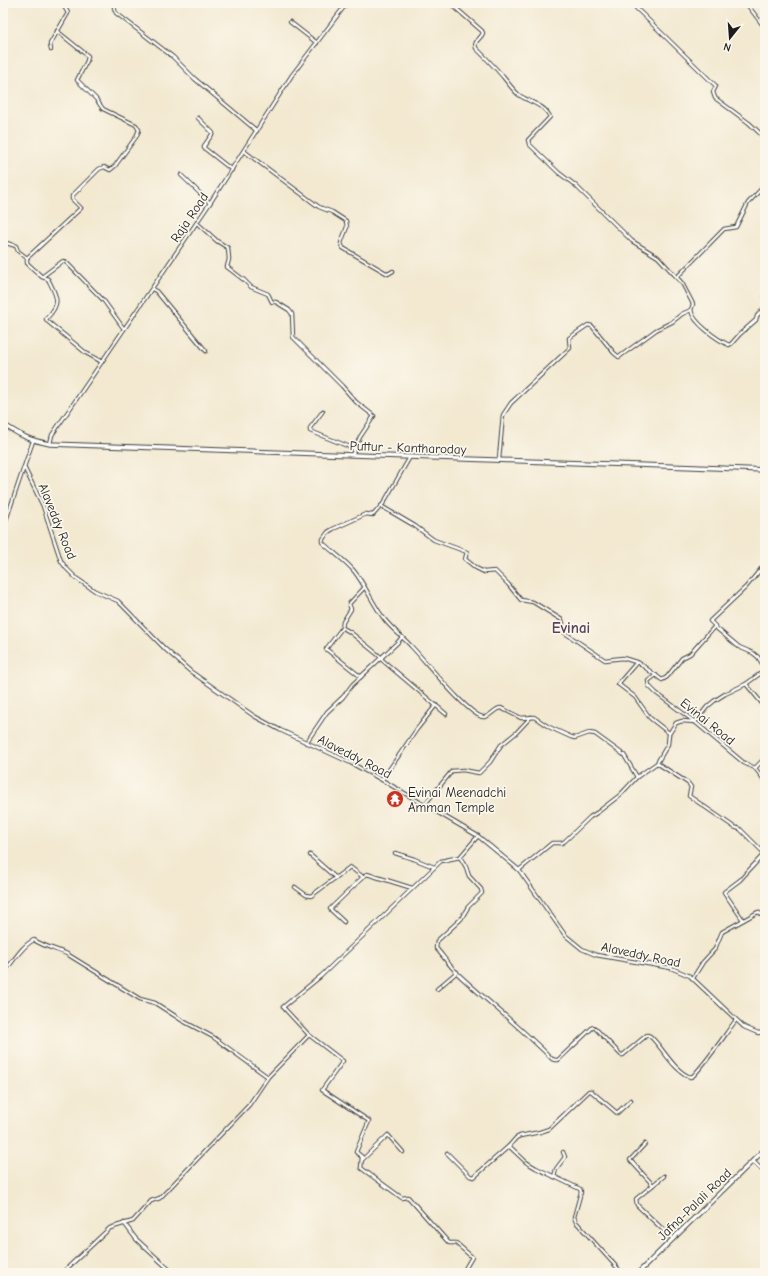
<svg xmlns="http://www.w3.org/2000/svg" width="768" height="1276" font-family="'Comic Neue',sans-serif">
<rect width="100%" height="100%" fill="#fbf7ec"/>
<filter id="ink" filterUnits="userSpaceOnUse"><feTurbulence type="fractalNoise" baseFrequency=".025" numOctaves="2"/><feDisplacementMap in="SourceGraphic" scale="8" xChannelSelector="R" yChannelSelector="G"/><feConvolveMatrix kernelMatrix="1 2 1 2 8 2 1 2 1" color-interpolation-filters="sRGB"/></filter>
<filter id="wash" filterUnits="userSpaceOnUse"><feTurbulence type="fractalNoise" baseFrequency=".012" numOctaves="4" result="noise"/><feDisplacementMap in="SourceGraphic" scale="16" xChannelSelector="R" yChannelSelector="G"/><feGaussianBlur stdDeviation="0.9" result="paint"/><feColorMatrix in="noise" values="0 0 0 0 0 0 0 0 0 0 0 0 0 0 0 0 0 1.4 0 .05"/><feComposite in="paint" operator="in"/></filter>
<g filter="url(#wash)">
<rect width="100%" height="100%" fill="#f3e9d1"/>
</g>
<g filter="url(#ink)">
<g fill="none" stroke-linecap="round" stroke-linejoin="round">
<g stroke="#3c3b37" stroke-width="4.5">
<g id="minor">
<polyline points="114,3 116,5 114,8 116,13 173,57 195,79 257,131"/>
<path d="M450,3L482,31L483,33C481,39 473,41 476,48C486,58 496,68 504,78C509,84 513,90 519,95C529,102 545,105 550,117L528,140L529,144L559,173L575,185L632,241L658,257L682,283L693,304L691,310L682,314L672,322L656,330L619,357L614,353L592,326L588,325L569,338L570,348L511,403L503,415L499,459"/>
<polyline points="633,3 636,8 716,86 713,92 715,98 749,123 765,138"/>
<polyline points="746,3 765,28"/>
<polyline points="290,22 317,43"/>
<polyline points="51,50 50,44 68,13 62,3"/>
<polyline points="198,118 213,133 204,146 204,148 232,170"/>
<polyline points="244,151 319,207 332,212 346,221 347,227 341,243 343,248 388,274 393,271"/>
<polyline points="181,175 210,203"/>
<polyline points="197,223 217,241 228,248 229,259 227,267 244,280 251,287 268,294 272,302 276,302 289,310 292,314 293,337 342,386 356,402 374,416 360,437 352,455"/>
<path d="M3,242L16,246L18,251L27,258V263L42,277L48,279C57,297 62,303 46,319L47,321L86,353L102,362"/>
<polyline points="27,258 81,208 72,199 72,196 99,169 104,167 110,170 115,166 136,137 139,130 136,125 103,109 96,99 77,80 87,61 88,56 57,31"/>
<polyline points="43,276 63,261 67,263 104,301 124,329"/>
<polyline points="677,277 724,229 736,227 748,203 765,185"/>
<polyline points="152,289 156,291 206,351"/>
<polyline points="765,295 765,297"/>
<path d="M691,310C693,323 718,340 729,345L731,344L740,334L756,320L757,316L765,307"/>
<polyline points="323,411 310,428 310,431 355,449"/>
<polyline points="33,441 24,467 43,506 61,561 66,568 76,578 95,591 118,601 165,649 190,671 254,716 280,730 349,762 382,780 478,836 519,870 565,935 582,949 596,955 671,968 690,976 744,1027 758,1033 765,1032"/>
<polyline points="50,444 52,435 210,203 292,75 347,3"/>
<path d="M410,457L383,504L373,515L366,514L333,529L328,532L323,539L322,542C332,552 345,560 354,571C366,586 373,605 385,620C393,630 403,637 411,646C424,659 468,715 483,717C490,718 494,708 501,708L521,718L534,717L549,727L571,737L575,738L589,733L595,734L624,755L637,777"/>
<polyline points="381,506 415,526 434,540 467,552 465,559 476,568 484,572 495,571 508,584 521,600 533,602 562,620 563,624 562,631 605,660 623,658 639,663 662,680 667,677 682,658 690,654 715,626 710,621 746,587 765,564"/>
<polyline points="3,529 24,467"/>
<polyline points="715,627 739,647 753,653 758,657 765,668"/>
<polyline points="343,628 350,632 382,658"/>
<polyline points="381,659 446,714"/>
<polyline points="637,662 618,684 635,697 650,718 669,733"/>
<polyline points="656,675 648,681 649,686 656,693 695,722 744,763 755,768 765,781"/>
<polyline points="361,677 326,649 342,628 343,622 351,609 349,604 364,588"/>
<polyline points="746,684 765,707"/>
<polyline points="306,743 327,712 343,697 352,685 398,642 402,637"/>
<polyline points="657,763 688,783 691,787 689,796 734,827 740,829 763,852 763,855 740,880 724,892 743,920"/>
<polyline points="755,768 762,761 765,755"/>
<polyline points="382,780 417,729 436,705"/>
<polyline points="425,804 452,771 463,770 479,773 490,762 501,745 516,733 531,717"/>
<polyline points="395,853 414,859 434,867"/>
<polyline points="310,855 336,878"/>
<path d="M460,857L466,867L469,876L481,889L482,893L468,907L461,919L437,941L436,948C443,956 450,966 458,974C489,1003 523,1029 552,1059L555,1060H558L593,1027L595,1028L621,1055H623L647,1035L650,1036C664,1049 672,1069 690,1077L693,1076C709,1059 722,1039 736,1020"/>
<polyline points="519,870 552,843 562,843 565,841 590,817 598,812 620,795 637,777 657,763 668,744 669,734 676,723 682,721 695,722 707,707 714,701 725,694 746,684 765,670"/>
<polyline points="295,887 306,895 311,896 350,867 363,877"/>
<polyline points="344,922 330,909 363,877 367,874 412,888"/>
<path d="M3,973C12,964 22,945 34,940C45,947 56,949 67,954L135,996L140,999L155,1003L183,1021L213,1037L268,1077"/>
<polyline points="693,978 703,962 715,949 722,932 758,912 765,917"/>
<polyline points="437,989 457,972"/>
<polyline points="309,1035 343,1061 322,1090 369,1121 356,1152 362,1157 361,1168 402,1198 408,1197 449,1243 456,1243 472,1257 465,1269 471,1273"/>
<polyline points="645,1144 630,1160 653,1185"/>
<polyline points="509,1146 526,1162 536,1168 580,1189 581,1192 574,1217 576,1222 622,1273"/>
<polyline points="447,1153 470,1176 474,1177 509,1146 516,1138 520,1136 540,1132 549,1129 589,1091 591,1091 617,1113 631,1100"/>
<polyline points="362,1160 388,1135 403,1152"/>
<polyline points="753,1161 765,1173"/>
<polyline points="664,1176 636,1199 637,1205 673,1239"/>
<polyline points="554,1177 556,1169 565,1157 563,1152"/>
<polyline points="124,1223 136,1239 173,1273"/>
<polyline points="62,1273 110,1228 133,1221 151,1201 160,1198 249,1105 268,1077 309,1035 283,1007 321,976 441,861 460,857 478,836"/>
</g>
</g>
<g stroke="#3c3b37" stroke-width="5.5">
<g id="major">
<path d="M3,424C21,436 29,440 50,444C289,453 527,460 765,470"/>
<polyline points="638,1273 765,1149"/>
</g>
</g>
<use href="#minor" stroke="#fff" stroke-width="2.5"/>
<use href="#major" stroke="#fff" stroke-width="3.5"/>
</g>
</g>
<defs>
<g id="temple-disc" transform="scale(0.9)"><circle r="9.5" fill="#c8321e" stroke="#fbf7ec"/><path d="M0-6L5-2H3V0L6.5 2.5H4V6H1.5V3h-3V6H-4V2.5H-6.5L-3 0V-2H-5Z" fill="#fff"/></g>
</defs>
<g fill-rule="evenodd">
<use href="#temple-disc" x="395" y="799"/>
</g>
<g text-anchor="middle" stroke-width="3.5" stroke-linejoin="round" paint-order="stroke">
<g font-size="13" fill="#1c1c1c" stroke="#fbf7ec">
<text transform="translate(189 217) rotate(-56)" y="5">Raja Road</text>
<text transform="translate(408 447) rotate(2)" y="5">Puttur - Kantharoday</text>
<text transform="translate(58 521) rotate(68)" y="5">Alaveddy Road</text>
<text transform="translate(708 721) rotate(39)" y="5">Evinai Road</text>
<text transform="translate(355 756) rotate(27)" y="5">Alaveddy Road</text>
<text transform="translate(641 954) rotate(12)" y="5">Alaveddy Road</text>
<text transform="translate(694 1204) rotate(-44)" y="5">Jafna-Palali Road</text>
</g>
<g font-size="13" fill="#1c1c1c" stroke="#fbf7ec" text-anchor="start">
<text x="408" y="797">Evinai Meenadchi<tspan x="408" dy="15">Amman Temple</tspan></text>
</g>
<g font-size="15" font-weight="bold" fill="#5c4458" stroke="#fbf7ec">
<text x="571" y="633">Evinai</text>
</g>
</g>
<rect width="768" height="1276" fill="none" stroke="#fbf7ec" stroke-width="16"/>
<g transform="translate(730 38) rotate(197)" stroke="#fbf7ec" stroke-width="3" paint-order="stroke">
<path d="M0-3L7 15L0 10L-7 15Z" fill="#1c1c1c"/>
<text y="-6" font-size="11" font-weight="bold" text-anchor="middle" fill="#1c1c1c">N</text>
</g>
</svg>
